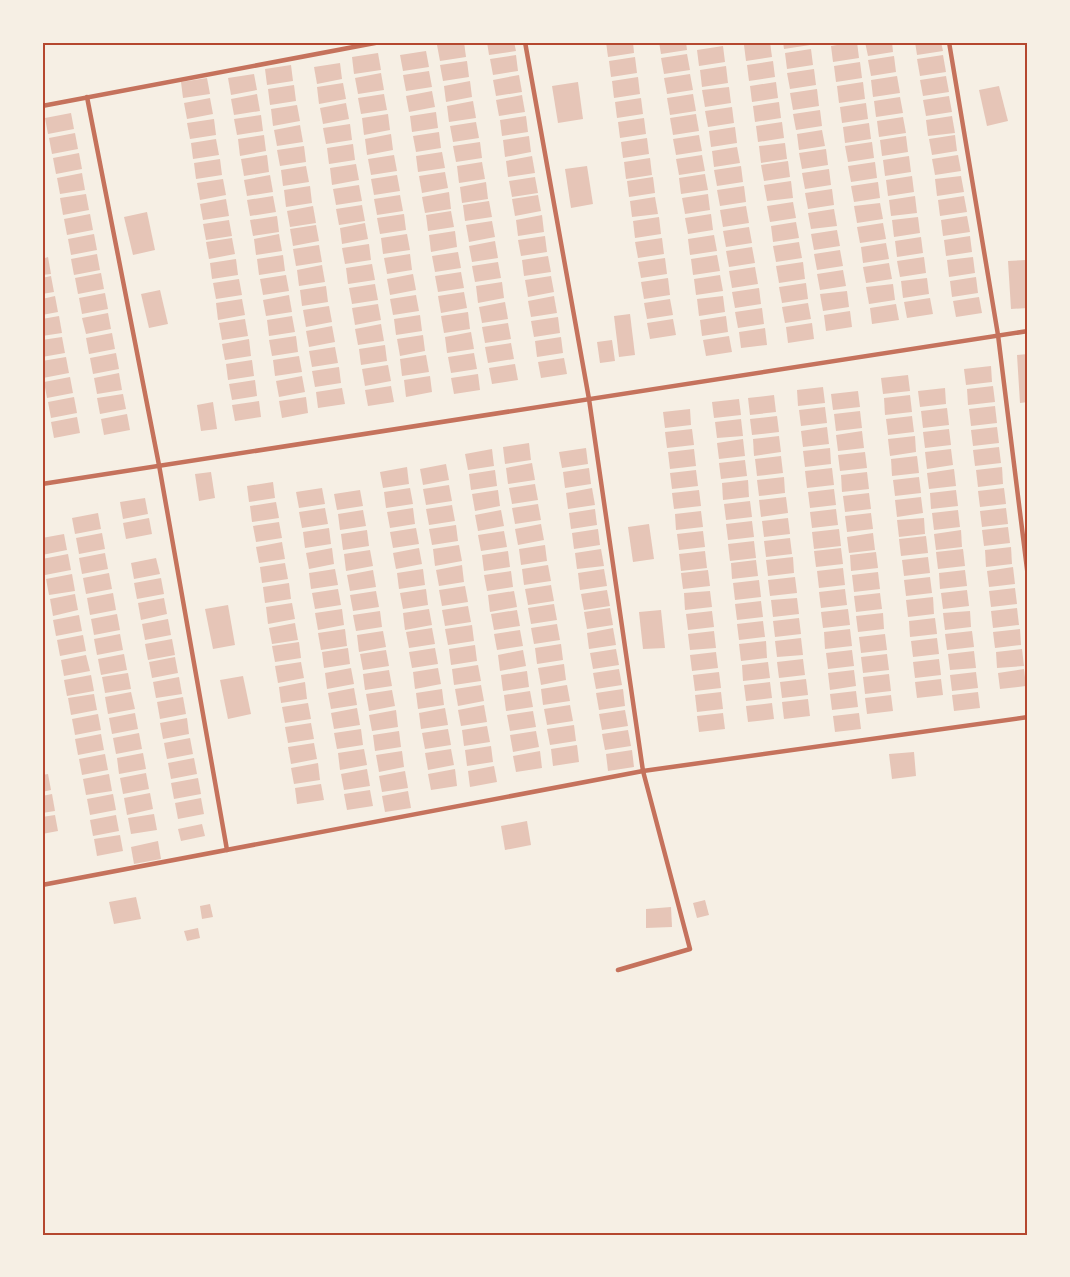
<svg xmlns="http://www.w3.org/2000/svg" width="1070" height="1277" font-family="'Varela Round',sans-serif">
<rect width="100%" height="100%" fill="#f6efe4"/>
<g fill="#e6c5b7">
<polygon points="456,42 464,42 466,57 440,61 437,45"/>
<polygon points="487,42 514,42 516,51 489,55"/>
<polygon points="606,42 633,42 634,53 608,57"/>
<polygon points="659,42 686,42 687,50 661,54"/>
<polygon points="764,42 770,42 772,57 746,61 744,45"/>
<polygon points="783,42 810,42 810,45 784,49"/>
<polygon points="855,42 857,42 859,58 833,62 831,46"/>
<polygon points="865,42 892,42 893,52 868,56"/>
<polygon points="915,42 941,42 943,51 917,55"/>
<polygon points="723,46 725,62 699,66 697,50"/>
<polygon points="811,49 813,65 787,69 785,53"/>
<polygon points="426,51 429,67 403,71 400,55"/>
<polygon points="378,53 381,70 354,74 352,57"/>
<polygon points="687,54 690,70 664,74 661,58"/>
<polygon points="516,55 518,71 493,75 490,59"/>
<polygon points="943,55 946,72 920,76 917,59"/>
<polygon points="894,56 896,72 871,76 868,60"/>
<polygon points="635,57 637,73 611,77 609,61"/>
<polygon points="467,61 469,77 443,81 440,65"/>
<polygon points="773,61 775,77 749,81 747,65"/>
<polygon points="860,62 862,78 836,82 834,66"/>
<polygon points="340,63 342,79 317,84 314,67"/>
<polygon points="291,65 293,81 267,85 265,69"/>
<polygon points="726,66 728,83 702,87 700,70"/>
<polygon points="814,69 816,85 790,89 787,73"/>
<polygon points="429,71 432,87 406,91 403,75"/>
<polygon points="381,73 384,90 358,94 355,78"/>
<polygon points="254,74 257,90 231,95 228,78"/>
<polygon points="690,74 693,90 667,94 664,78"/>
<polygon points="519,75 522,92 496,96 493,80"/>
<polygon points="897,76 900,93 873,97 871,80"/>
<polygon points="946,76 949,92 923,96 920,80"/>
<polygon points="638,77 640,94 614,98 612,81"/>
<polygon points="207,78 210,94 183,98 181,82"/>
<polygon points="470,81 472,97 446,102 444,86"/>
<polygon points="578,82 583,119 558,123 552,86"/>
<polygon points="776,82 778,98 752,102 750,86"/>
<polygon points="863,82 865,99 839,103 837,86"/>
<polygon points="343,83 346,99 319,104 317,87"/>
<polygon points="294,85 296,101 270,105 268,89"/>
<polygon points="999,86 1008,121 987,126 979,90"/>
<polygon points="729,87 731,103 705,107 702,90"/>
<polygon points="817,89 819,106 793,110 790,93"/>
<polygon points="432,91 435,107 409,112 406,96"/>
<polygon points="257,94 260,111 234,115 231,99"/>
<polygon points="384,94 387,110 361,114 358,98"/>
<polygon points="693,94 696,111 670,115 667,98"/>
<polygon points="522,95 525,112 499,116 496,100"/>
<polygon points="949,96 952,112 926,116 923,100"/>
<polygon points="900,97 903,113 876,117 874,101"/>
<polygon points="210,98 213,114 187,119 184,103"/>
<polygon points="641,98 643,114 617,118 615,102"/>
<polygon points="473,101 476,118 449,122 447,106"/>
<polygon points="779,102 781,118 755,122 753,106"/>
<polygon points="346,103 349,119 323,124 320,108"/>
<polygon points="866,103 868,119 842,123 840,107"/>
<polygon points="297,105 300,121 273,126 271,109"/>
<polygon points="732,107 734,123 708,127 705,111"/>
<polygon points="820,110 822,126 796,130 793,114"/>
<polygon points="436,112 438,128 412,132 410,116"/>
<polygon points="71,113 74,129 48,134 45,118"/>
<polygon points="388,114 390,130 364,135 362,118"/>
<polygon points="696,114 699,131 673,135 670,118"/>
<polygon points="261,115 263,131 237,135 234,119"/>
<polygon points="526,116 528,132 502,136 500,120"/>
<polygon points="952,116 955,133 928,136 926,120"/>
<polygon points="903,117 906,133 879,137 877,121"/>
<polygon points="644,118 646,134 620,138 618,122"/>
<polygon points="214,119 216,135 190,139 187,123"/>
<polygon points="476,122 479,138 453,142 450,126"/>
<polygon points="782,122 784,138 758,142 756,126"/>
<polygon points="869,123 871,139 845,143 843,127"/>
<polygon points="350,124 352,140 326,144 323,128"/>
<polygon points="300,125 303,142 277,146 274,130"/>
<polygon points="735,127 737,143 711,147 709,131"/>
<polygon points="822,130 825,146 799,150 797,134"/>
<polygon points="439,132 441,148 416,152 413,136"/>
<polygon points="75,133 78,149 52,154 49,138"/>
<polygon points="391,134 393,150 367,155 365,139"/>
<polygon points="264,135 266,151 240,156 238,139"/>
<polygon points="699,135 702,151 676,155 673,139"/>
<polygon points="955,135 957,151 932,155 929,139"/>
<polygon points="529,136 531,152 505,157 503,140"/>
<polygon points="906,136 908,152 882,156 880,140"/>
<polygon points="647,138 649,154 623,158 621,142"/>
<polygon points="216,139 219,155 193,159 191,143"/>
<polygon points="480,142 482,158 456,162 453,146"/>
<polygon points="872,142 874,158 848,162 845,146"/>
<polygon points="785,143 787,159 761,163 759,146"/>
<polygon points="353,144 355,160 329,164 327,148"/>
<polygon points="304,146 306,162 280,166 277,150"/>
<polygon points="737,147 740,163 714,167 712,151"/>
<polygon points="826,149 828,165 802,169 799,153"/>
<polygon points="442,152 445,168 418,172 416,156"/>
<polygon points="79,153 82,169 56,174 53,158"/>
<polygon points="267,155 269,172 244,176 241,159"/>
<polygon points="394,155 397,171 371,175 368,159"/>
<polygon points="702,155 705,171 679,175 676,159"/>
<polygon points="958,155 961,171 935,175 932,159"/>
<polygon points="532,156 535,173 508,177 506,161"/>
<polygon points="909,156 911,172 885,176 883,160"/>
<polygon points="650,158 652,175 626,179 624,162"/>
<polygon points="220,159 222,175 196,179 194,163"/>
<polygon points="788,161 790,177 764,181 761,165"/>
<polygon points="482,162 485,179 459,183 457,166"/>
<polygon points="875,162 877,178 851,182 848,166"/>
<polygon points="356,164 359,180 332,185 330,168"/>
<polygon points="306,166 309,182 283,186 281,170"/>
<polygon points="587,166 593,204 571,208 565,169"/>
<polygon points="741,166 743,182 717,186 714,170"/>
<polygon points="829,169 831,185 805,189 802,173"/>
<polygon points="445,172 448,188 422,193 419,176"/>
<polygon points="82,173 85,190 60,194 57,178"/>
<polygon points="705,174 708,190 681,194 679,178"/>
<polygon points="270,175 273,192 247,196 244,180"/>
<polygon points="397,175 400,191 374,195 371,179"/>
<polygon points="912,176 914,192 888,196 886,180"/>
<polygon points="961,176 964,192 937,196 935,179"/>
<polygon points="535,177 538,193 512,197 509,181"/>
<polygon points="653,177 655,193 629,197 627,181"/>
<polygon points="223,179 226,195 200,200 197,183"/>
<polygon points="791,181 793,198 767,201 764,185"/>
<polygon points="486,182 488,199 462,203 460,187"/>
<polygon points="878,182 880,198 854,202 851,186"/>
<polygon points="359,185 362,201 336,205 333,189"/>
<polygon points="310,186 312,203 286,207 284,190"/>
<polygon points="744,186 746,202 720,206 717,190"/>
<polygon points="832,189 834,205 808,209 805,193"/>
<polygon points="449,192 451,209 425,213 422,197"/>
<polygon points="86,194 89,210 63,215 60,198"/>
<polygon points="708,194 710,210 685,214 682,198"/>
<polygon points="400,195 403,211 377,215 374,199"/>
<polygon points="538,195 541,211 515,216 512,199"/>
<polygon points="273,196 276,212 250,216 247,200"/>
<polygon points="915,196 917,213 891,216 889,200"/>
<polygon points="964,196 967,212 940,216 938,200"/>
<polygon points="655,197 658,214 632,217 630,201"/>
<polygon points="226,199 229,216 203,220 200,204"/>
<polygon points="489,201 492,217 465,221 463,205"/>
<polygon points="793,202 796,218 770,222 767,206"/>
<polygon points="880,203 883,219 857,223 854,206"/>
<polygon points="362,205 365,221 339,225 336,209"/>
<polygon points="313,206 316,223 290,227 287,211"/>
<polygon points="746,206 749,223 723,227 720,210"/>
<polygon points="834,209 837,226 811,229 808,213"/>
<polygon points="451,211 454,227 428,231 426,215"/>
<polygon points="147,212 155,250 133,255 124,217"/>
<polygon points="90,214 93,230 67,235 64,219"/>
<polygon points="404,214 406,230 380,234 377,218"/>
<polygon points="711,214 713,230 688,234 685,218"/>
<polygon points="542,215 544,232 518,236 516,220"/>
<polygon points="277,216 279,232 253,236 250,220"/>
<polygon points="967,216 970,232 943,236 941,220"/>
<polygon points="659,217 661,234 635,238 633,221"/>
<polygon points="918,217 920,233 894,237 892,220"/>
<polygon points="229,220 232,236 206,240 203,224"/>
<polygon points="492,221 495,237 469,242 466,225"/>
<polygon points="796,222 799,238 773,242 771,226"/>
<polygon points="365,223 368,239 342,244 340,228"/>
<polygon points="883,223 886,239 860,243 857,227"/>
<polygon points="316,225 319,241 293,246 290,229"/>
<polygon points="749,227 752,243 726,247 723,231"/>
<polygon points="837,230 840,246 814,250 811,234"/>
<polygon points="455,231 457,247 431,252 429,235"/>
<polygon points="94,234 97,250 71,255 68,239"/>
<polygon points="279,234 282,251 256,255 254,239"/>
<polygon points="407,234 410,250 383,254 381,238"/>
<polygon points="714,235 717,251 690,255 688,239"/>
<polygon points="545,236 547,252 521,256 518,240"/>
<polygon points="970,236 972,252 946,256 944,240"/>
<polygon points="921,237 923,253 897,257 895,241"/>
<polygon points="232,238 235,254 209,259 206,242"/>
<polygon points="662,238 664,254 638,258 635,242"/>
<polygon points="495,241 498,258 472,262 469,246"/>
<polygon points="799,242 802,258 776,262 773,246"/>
<polygon points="886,243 889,259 863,263 861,247"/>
<polygon points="369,244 371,260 345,264 342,248"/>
<polygon points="319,245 322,262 296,266 293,249"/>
<polygon points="752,247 755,263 729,267 726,251"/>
<polygon points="840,250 843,266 817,270 814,254"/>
<polygon points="458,252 461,268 435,272 432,256"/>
<polygon points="97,254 100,270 74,275 71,259"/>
<polygon points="410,254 412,270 387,274 384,258"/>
<polygon points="283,255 285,271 259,275 257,259"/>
<polygon points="717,255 720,271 693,275 691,259"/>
<polygon points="548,256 551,272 524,276 522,260"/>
<polygon points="48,257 51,274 42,275 42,259"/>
<polygon points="924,257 926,273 900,277 897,261"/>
<polygon points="973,257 975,273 949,277 947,260"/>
<polygon points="665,258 667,274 641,278 638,262"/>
<polygon points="236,259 238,275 212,279 210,263"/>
<polygon points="1026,260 1028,308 1011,309 1008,261"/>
<polygon points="498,262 501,278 475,282 472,266"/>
<polygon points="803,262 805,279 779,283 776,266"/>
<polygon points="889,263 892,279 866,283 863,267"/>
<polygon points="372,264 375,280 348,284 346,268"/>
<polygon points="322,265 325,282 299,286 297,270"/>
<polygon points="755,267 758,284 732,288 729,271"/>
<polygon points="843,270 846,286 820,290 817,274"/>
<polygon points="461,272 464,288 438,292 435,276"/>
<polygon points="101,273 104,289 78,294 75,278"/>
<polygon points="413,274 416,290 390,295 387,279"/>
<polygon points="286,275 289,291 263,295 260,279"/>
<polygon points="720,275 723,291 696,295 694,279"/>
<polygon points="51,276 54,292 42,294 42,278"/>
<polygon points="551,276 554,292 528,297 525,280"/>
<polygon points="976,277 978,293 952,297 950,281"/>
<polygon points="668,278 670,295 644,299 641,282"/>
<polygon points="927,278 929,294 903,298 901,281"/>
<polygon points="239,279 242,295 216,299 213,283"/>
<polygon points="502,282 504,298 478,303 476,286"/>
<polygon points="806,283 808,299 782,303 779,287"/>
<polygon points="375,284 378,300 352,304 349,288"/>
<polygon points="893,284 895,300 869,304 866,287"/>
<polygon points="326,286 328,302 302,306 300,290"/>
<polygon points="759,288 761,304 735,308 732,292"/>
<polygon points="160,290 168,324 149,328 141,294"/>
<polygon points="847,291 849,307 823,311 820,294"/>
<polygon points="464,292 467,308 441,313 438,296"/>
<polygon points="105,293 108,309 82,314 79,298"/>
<polygon points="289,295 292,312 266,316 263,300"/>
<polygon points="416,295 419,311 393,315 390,299"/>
<polygon points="55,296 58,312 42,315 42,299"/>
<polygon points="554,296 557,313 531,317 528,301"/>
<polygon points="723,296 725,312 699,316 697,299"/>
<polygon points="979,297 982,313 956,317 953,301"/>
<polygon points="930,298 933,314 907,318 904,302"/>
<polygon points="242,299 245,315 218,320 216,303"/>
<polygon points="670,299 673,315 647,319 644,303"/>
<polygon points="505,302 508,319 482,323 479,307"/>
<polygon points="808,303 811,319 785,323 782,307"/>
<polygon points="378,304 381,320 355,325 352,308"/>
<polygon points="896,304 899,320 872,324 870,308"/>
<polygon points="329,306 332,322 306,327 303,310"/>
<polygon points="762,308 764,324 738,328 735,312"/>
<polygon points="850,311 852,327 826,331 824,315"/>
<polygon points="468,312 470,329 444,333 441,316"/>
<polygon points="108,313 111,329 86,334 82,318"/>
<polygon points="630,314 635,355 619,357 614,316"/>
<polygon points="420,315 422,331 396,335 394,319"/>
<polygon points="59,316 62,333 42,336 42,319"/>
<polygon points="292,316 295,332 269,336 267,320"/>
<polygon points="726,316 728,332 702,336 700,320"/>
<polygon points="558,317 560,333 534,337 531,321"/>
<polygon points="245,319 248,336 222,340 219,323"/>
<polygon points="673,319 676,335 650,339 647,323"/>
<polygon points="508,323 511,339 485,343 482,327"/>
<polygon points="812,323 814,339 788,343 786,327"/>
<polygon points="381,324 384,341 358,345 355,329"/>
<polygon points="332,326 335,342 309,347 306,331"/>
<polygon points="765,328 767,345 741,348 739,332"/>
<polygon points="471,332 474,349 447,353 445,337"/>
<polygon points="112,333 115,349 89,354 86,338"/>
<polygon points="423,335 425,351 400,356 397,339"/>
<polygon points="296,336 298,352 272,356 269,340"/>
<polygon points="729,336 732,352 706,356 703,340"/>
<polygon points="62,337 65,353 42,357 42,340"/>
<polygon points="561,337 563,353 537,357 535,341"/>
<polygon points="249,339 251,356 225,360 222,344"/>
<polygon points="612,340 615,361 600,363 597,342"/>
<polygon points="511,343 514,359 488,363 485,347"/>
<polygon points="385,345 387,361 361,365 359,349"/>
<polygon points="335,347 338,363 312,367 309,351"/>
<polygon points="116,353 119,369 93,374 90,358"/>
<polygon points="474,353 477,369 451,373 448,357"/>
<polygon points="1028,354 1028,402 1020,403 1017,355"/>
<polygon points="426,355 429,372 402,376 400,359"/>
<polygon points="299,356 302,372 275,376 273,360"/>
<polygon points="66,357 69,373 43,378 42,361"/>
<polygon points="564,358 567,374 541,378 538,362"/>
<polygon points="252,360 254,376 228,380 226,364"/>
<polygon points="515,364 518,380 492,384 489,368"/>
<polygon points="388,365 391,381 365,386 362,369"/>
<polygon points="991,366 992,382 966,385 964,369"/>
<polygon points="339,367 341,383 315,387 312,371"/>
<polygon points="119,373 122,390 97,394 94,378"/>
<polygon points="478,374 480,390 454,394 451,378"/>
<polygon points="908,375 910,391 883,394 881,378"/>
<polygon points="302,376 305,392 279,397 276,381"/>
<polygon points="430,376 432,392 406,397 404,380"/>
<polygon points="70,377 73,393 47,398 44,382"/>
<polygon points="255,380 257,396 232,400 229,384"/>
<polygon points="391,386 394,402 368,406 365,390"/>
<polygon points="993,386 995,402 968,405 967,389"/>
<polygon points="823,387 825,403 798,406 797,390"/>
<polygon points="342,388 345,404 318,408 316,392"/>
<polygon points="945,388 946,404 920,407 918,391"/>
<polygon points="858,391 860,407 833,410 831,394"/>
<polygon points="123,394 126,409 100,414 97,398"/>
<polygon points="774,395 776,412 750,415 748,398"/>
<polygon points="910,395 912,412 885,415 884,398"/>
<polygon points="74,397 77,413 51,418 48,402"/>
<polygon points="306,397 308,413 282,418 279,401"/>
<polygon points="739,399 741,415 714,418 712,402"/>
<polygon points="259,401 261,417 235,421 232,405"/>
<polygon points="213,402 217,429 201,431 197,405"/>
<polygon points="995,406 997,423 971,426 969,409"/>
<polygon points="825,407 827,423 801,426 799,410"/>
<polygon points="947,408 949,425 923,428 921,411"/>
<polygon points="690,409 691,425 665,428 663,412"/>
<polygon points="860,411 862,428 836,431 834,414"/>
<polygon points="127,414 130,430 104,435 101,419"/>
<polygon points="777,416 779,432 752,435 750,419"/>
<polygon points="912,416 914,432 888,435 886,419"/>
<polygon points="77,417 80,433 54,438 51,422"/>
<polygon points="741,419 743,436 717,438 715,422"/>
<polygon points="827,427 829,444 803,447 801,431"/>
<polygon points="997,427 999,443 973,446 971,430"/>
<polygon points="692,429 694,445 667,448 665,432"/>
<polygon points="949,429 951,445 925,448 923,432"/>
<polygon points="862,431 864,448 838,451 836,435"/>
<polygon points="779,436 781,452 754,456 753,439"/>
<polygon points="915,436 916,452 890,456 888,439"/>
<polygon points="743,439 745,456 719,459 717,443"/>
<polygon points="529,443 531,460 505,464 503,447"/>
<polygon points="999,447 1001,463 975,466 973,450"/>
<polygon points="586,448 588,464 562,468 559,452"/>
<polygon points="830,448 831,464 805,467 803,451"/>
<polygon points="492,449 494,466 468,470 465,454"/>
<polygon points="694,449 696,466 670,469 668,452"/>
<polygon points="951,449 953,465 927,469 925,452"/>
<polygon points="865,452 867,468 840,471 838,455"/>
<polygon points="781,456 783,473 757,476 755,459"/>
<polygon points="917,456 919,473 892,476 891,459"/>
<polygon points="745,460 747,476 721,479 719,463"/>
<polygon points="532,463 535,480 508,484 506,468"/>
<polygon points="446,464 449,480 423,485 420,469"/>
<polygon points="407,467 409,484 383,488 380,472"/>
<polygon points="1002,467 1003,484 978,487 976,470"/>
<polygon points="589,468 591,484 565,488 563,472"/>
<polygon points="832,468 834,485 807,488 805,471"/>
<polygon points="954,469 956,486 929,489 927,473"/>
<polygon points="495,470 497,486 471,490 469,474"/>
<polygon points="696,470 698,486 672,489 670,473"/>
<polygon points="211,472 215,498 199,501 195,474"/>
<polygon points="867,472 869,489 842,492 841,475"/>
<polygon points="784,477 785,493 759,496 757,480"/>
<polygon points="919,477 921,493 895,496 893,480"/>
<polygon points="748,480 749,497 723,500 722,483"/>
<polygon points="273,482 275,498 249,502 247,486"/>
<polygon points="535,484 538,500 512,504 509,488"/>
<polygon points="449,485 452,501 426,505 423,489"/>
<polygon points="322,488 325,504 299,508 296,492"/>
<polygon points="410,488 413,504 386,508 384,492"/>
<polygon points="592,488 595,505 568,509 566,493"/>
<polygon points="1004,488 1006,504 980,507 978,491"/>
<polygon points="834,489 836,505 810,508 808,492"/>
<polygon points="360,490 363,506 337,510 334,494"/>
<polygon points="498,490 500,506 475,511 472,494"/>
<polygon points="699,490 701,506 674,509 672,493"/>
<polygon points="956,490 958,506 931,509 930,493"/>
<polygon points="869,493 871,509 845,512 843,496"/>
<polygon points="786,497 788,513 761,517 759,500"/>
<polygon points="921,497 923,513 897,517 895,500"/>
<polygon points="145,498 148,514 123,519 120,502"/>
<polygon points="750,501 752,517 726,520 724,504"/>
<polygon points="276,502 279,518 252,522 250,506"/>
<polygon points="538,504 541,520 515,524 512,508"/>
<polygon points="452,505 455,521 429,525 426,509"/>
<polygon points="325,508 328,524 302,528 299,512"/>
<polygon points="413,508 415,524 390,528 387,512"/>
<polygon points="1006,508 1008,524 982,527 980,511"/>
<polygon points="595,509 597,525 571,529 569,513"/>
<polygon points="836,509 838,525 812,528 810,512"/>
<polygon points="363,510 366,526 340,530 338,514"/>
<polygon points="501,510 504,526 478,531 475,515"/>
<polygon points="958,510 960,527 934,530 932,513"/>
<polygon points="701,511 703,527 676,530 675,514"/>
<polygon points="98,513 101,529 75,534 72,518"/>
<polygon points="871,513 873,529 847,532 845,516"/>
<polygon points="149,518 152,534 126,539 123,523"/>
<polygon points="788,518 790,534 764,537 762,521"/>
<polygon points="924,518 925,534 899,537 897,520"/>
<polygon points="752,521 754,537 728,540 726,524"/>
<polygon points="279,522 282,538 256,542 253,526"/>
<polygon points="541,524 544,540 518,545 515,529"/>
<polygon points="649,524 654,559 633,562 628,527"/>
<polygon points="456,525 458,541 432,545 429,529"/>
<polygon points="1008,527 1010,543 984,546 982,530"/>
<polygon points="329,528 331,544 305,548 303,532"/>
<polygon points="416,528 419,544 393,548 390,532"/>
<polygon points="598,529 600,545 574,549 572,533"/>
<polygon points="839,529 841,546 814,549 812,532"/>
<polygon points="367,530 369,546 343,550 341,534"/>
<polygon points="961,530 962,547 936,550 934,534"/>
<polygon points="504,531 507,547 481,551 478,535"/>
<polygon points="703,531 705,547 679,550 677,534"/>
<polygon points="102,533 105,549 79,554 76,538"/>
<polygon points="873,533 875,550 849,553 847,537"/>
<polygon points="64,534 67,550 42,555 42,538"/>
<polygon points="926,536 928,553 901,556 899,539"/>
<polygon points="790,538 792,554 766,557 764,541"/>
<polygon points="754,541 756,558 730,561 728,544"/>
<polygon points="282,542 285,559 259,563 256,547"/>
<polygon points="459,545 462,561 435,566 433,549"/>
<polygon points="545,545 547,561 521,565 519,549"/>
<polygon points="1011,547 1012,564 986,567 985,550"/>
<polygon points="332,548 334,564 309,569 306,553"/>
<polygon points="419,548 422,564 396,569 393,553"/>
<polygon points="841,548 843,564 816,567 814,551"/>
<polygon points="601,549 604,566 577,569 575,553"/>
<polygon points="963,549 965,566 938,569 936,552"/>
<polygon points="370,550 373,566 346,571 344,554"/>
<polygon points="508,551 510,567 484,571 482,555"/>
<polygon points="705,551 707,568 681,571 679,554"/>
<polygon points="876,552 878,568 851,571 850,555"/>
<polygon points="105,553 108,569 82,574 79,558"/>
<polygon points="68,554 71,570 45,575 42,559"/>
<polygon points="793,557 794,573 768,576 766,560"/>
<polygon points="928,557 930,573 904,576 902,560"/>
<polygon points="156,558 160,574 134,579 131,563"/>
<polygon points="756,560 758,576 732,579 731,563"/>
<polygon points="285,563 288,579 262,583 260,567"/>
<polygon points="462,565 464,582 439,586 436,570"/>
<polygon points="548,565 551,581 524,585 522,569"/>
<polygon points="1013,567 1015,584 989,587 987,571"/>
<polygon points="843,568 845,585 819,588 817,571"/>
<polygon points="335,569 338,585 311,589 309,573"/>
<polygon points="423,569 425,585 399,589 397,573"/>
<polygon points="604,569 607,586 580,590 578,573"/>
<polygon points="373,570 376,587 350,591 347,575"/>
<polygon points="708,570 710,586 683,589 681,573"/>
<polygon points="965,570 967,586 940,589 939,573"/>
<polygon points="511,571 513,587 487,591 484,575"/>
<polygon points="878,572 880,589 854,592 852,575"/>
<polygon points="109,573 112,589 86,594 83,578"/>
<polygon points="72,574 75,591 49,595 46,579"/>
<polygon points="795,577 797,593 770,596 768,580"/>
<polygon points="930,577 932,593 906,596 904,580"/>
<polygon points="161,578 164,594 137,599 134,583"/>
<polygon points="759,580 761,597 735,600 733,583"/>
<polygon points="289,583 291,599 265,603 263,587"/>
<polygon points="551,585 554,601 528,605 525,589"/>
<polygon points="465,586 468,602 442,606 439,590"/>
<polygon points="1015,588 1017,604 991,607 989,591"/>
<polygon points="338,589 341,605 315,609 312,593"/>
<polygon points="426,589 428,605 403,609 400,593"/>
<polygon points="845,589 847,605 821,608 819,592"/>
<polygon points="607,590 610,606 584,610 581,594"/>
<polygon points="967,590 969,606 943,609 941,593"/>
<polygon points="376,591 379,607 353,611 350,595"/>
<polygon points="514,591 517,607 490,612 488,595"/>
<polygon points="710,591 712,607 685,610 684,593"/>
<polygon points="113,593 116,610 90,615 87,598"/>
<polygon points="880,593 882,609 856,612 854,596"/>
<polygon points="75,594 78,610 53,616 50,599"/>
<polygon points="933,597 934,614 908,617 906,600"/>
<polygon points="164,598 167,614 141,620 138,603"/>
<polygon points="797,598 799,614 773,617 771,600"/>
<polygon points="761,601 763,617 737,620 735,604"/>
<polygon points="292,603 295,619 268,624 266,607"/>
<polygon points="554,604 557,620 531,624 528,608"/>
<polygon points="228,605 235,645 213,649 205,609"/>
<polygon points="468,606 471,622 445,626 442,610"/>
<polygon points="610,608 613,625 587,629 584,612"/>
<polygon points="1017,608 1019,625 993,628 991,611"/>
<polygon points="342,609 344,625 318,630 315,613"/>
<polygon points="429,609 432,625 405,630 403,613"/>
<polygon points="848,609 850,625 823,628 821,612"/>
<polygon points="517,610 520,626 494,630 491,614"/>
<polygon points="661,610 665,648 643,649 639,612"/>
<polygon points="380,611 382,627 356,631 353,615"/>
<polygon points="712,611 714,627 688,630 686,614"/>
<polygon points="970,611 971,627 945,630 943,613"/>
<polygon points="883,613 884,629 858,632 856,616"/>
<polygon points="117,614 120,630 94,635 91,619"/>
<polygon points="79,615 82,631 56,636 53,620"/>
<polygon points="799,618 801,634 775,637 773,621"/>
<polygon points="935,618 937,634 910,637 909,621"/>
<polygon points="168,619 171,635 145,640 142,624"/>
<polygon points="763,621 765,637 739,640 737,624"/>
<polygon points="295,623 298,640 272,644 269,628"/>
<polygon points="557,624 560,640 534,644 531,628"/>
<polygon points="472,625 474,641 448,645 445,629"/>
<polygon points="432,628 435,644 409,648 406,632"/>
<polygon points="613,628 616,645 589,649 587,633"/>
<polygon points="345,629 347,646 321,650 318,633"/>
<polygon points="850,629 852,646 825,649 824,632"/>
<polygon points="1020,629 1021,645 995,648 993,632"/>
<polygon points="520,630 523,646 497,650 494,634"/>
<polygon points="383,631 386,647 359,652 357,635"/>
<polygon points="714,631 716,648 690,650 688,634"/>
<polygon points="972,631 974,647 947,650 945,634"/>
<polygon points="120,634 123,650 97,655 94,639"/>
<polygon points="885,634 887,650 861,653 859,637"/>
<polygon points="83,635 86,651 60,656 57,640"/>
<polygon points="801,638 803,655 777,657 775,641"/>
<polygon points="937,638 939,654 913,657 911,641"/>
<polygon points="172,639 175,655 148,660 145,644"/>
<polygon points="766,641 767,658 741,661 739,644"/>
<polygon points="299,642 301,658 275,662 272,646"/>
<polygon points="561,644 563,660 537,664 535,648"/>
<polygon points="475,645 477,661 451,665 449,649"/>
<polygon points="348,648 350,664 324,668 322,652"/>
<polygon points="435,648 438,664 412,668 409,652"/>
<polygon points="616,649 619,665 593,669 590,653"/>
<polygon points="1022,649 1024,666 997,668 996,652"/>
<polygon points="386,650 389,666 363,670 360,654"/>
<polygon points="523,650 526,666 500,671 498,655"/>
<polygon points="852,650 854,666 828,669 826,653"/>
<polygon points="974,651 976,668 950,670 948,654"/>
<polygon points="716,652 718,668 692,671 690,655"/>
<polygon points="124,654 127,670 101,675 98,659"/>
<polygon points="887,654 889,670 863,673 861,657"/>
<polygon points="86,655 90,671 64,676 61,660"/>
<polygon points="175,657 178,673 152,678 149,662"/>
<polygon points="803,659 805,675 779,678 777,662"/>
<polygon points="939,659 941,675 915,678 913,662"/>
<polygon points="301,662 304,678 278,683 275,666"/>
<polygon points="768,662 770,678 743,681 742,665"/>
<polygon points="564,664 566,680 541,685 538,668"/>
<polygon points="478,665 481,681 454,685 452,669"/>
<polygon points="351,668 354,684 327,689 325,673"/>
<polygon points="438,668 441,684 415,689 413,672"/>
<polygon points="619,669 622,685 596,689 593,673"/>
<polygon points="1024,669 1026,686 1000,689 998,673"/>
<polygon points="389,670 392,686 365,690 363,674"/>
<polygon points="854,670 856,686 830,690 828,673"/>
<polygon points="527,671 529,687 503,691 501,675"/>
<polygon points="719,672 721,688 695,691 693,675"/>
<polygon points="976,672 978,688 952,691 950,675"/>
<polygon points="128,673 131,689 105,693 102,677"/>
<polygon points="889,674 891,691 865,694 863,677"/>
<polygon points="91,675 94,691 67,696 64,680"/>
<polygon points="243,676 251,714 228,719 220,680"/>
<polygon points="179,677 182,694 156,698 153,682"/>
<polygon points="806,679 808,695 782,698 780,682"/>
<polygon points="941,679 943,695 917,698 915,682"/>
<polygon points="305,682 307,699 281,703 279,687"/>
<polygon points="770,682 772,698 746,701 744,685"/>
<polygon points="481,685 484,701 458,706 455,689"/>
<polygon points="567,685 570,701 543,705 541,689"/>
<polygon points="354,688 357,705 331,709 328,693"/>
<polygon points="442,689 444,705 418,709 416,693"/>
<polygon points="623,689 625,706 599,710 596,693"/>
<polygon points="392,690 395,706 369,711 366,694"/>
<polygon points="530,691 533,707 506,711 504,695"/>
<polygon points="856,691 858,707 832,710 830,694"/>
<polygon points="131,692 135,709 108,714 105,697"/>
<polygon points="721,692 723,709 697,712 695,695"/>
<polygon points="978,692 980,708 954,711 952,695"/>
<polygon points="94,694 97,710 71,715 68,698"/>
<polygon points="891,695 893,711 867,714 865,698"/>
<polygon points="183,697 186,714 160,719 157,702"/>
<polygon points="808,699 810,716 784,719 782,702"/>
<polygon points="308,703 311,719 285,723 282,707"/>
<polygon points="772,703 774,719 748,722 746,706"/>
<polygon points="484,705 487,722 461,726 458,710"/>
<polygon points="570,705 573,721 547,725 544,709"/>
<polygon points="357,708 360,725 334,729 331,713"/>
<polygon points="445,708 448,725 421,729 419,713"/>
<polygon points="396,710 398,727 372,731 369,715"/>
<polygon points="625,710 628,726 602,730 599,714"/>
<polygon points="533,711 536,727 510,731 507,715"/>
<polygon points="135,713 138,729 112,734 109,718"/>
<polygon points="723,713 725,729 699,732 697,716"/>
<polygon points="859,713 861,729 835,732 833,716"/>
<polygon points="98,714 101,730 75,735 72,719"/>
<polygon points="187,718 189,734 163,739 160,723"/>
<polygon points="311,723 314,739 288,743 285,727"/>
<polygon points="574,725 576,741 550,745 547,729"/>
<polygon points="487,726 490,742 464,746 462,730"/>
<polygon points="361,729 363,745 337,749 334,733"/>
<polygon points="448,729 451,745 425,749 422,733"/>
<polygon points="628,730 631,746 605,750 602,734"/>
<polygon points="399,731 401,747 375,751 373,735"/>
<polygon points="536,731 539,747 513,752 510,735"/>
<polygon points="139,733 142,749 116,754 113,738"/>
<polygon points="101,734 104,750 78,755 75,739"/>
<polygon points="190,738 193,754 167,759 164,743"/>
<polygon points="314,743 317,759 291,764 288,747"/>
<polygon points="577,745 579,762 553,766 551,749"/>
<polygon points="491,746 493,762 467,766 465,750"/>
<polygon points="364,749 367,765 340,770 338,753"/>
<polygon points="451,749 454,765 428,770 425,753"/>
<polygon points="632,750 634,767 608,771 606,754"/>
<polygon points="402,751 404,767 379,772 376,755"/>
<polygon points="540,751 542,768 516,772 513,756"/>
<polygon points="914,752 916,776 892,779 889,754"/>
<polygon points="143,753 146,769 119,774 117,758"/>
<polygon points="105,754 108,770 82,775 79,759"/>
<polygon points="194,758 197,774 171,779 168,763"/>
<polygon points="318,763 320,780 294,784 291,768"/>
<polygon points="494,766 497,782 470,787 468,771"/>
<polygon points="367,769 370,786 344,790 341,774"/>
<polygon points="455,769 457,786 431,790 428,774"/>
<polygon points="405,771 408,788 382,792 379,776"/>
<polygon points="146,773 149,789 123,794 120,778"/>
<polygon points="48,774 51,790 42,792 42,775"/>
<polygon points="109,774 112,791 86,795 83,779"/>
<polygon points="198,778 201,794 174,799 171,783"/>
<polygon points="321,784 324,800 297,804 295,788"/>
<polygon points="370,790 373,806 347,810 344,794"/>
<polygon points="408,791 411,808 385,812 382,796"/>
<polygon points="150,793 153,809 127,815 124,798"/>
<polygon points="52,794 55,811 42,813 42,796"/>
<polygon points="113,794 116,810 90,815 87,799"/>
<polygon points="201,798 204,814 178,819 175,803"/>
<polygon points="154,814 157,830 131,834 128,818"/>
<polygon points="55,815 58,831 42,834 42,817"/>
<polygon points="116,815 119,831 93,836 90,820"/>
<polygon points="527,821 531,845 505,850 501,826"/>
<polygon points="202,824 205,836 181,841 178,829"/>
<polygon points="120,835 123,851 97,856 94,839"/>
<polygon points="158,841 161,859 134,864 131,847"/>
<polygon points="136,897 141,919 114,924 109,902"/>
<polygon points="705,900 709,915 697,918 693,903"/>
<polygon points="210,904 213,917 202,919 200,906"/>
<polygon points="671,907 672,927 646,928 646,909"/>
<polygon points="198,928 200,938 187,941 184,931"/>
</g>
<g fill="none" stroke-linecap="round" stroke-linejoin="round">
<g stroke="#c5725c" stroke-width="4.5">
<polyline points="525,42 589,399 643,771 690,949 618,970"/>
<polyline points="949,42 998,335 1028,577"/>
<polyline points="87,97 159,465 227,850"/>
<polyline points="42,106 380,42"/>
<polyline points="42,484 1028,331"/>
<polyline points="42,885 643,771 1028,717"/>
</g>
</g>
<rect width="1070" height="1277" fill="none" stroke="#f6efe4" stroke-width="87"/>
<rect x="44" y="44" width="982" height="1190" fill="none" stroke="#b5482f" stroke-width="2"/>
</svg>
